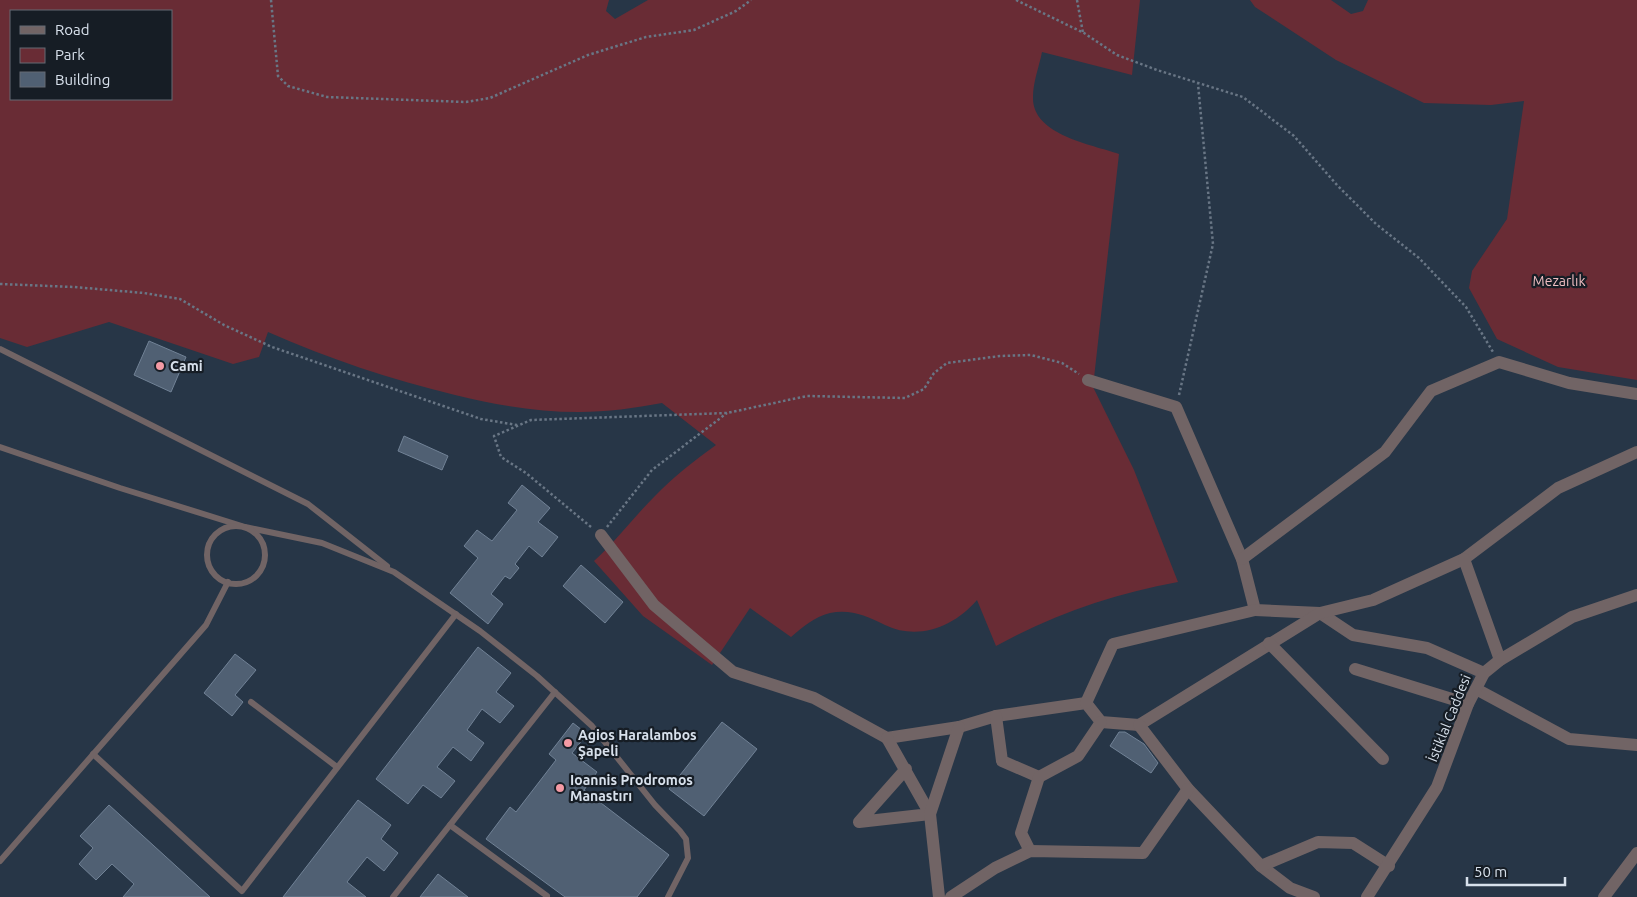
<svg xmlns="http://www.w3.org/2000/svg" width="1637" height="897" font-family="Ubuntu,sans-serif">
<rect width="100%" height="100%" fill="#273647"/>
<g fill="#692c35" fill-rule="evenodd">
<path d="M0,0H609L606,11L615,19L648,0H1140L1132,75L1042,52C1039,67 1033,82 1033,97C1032,135 1091,144 1119,154L1093,387L1134,470L1178,582C1113,594 1054,614 996,646L977,600C954,627 918,641 885,625C866,616 851,609 830,613C814,617 803,627 791,637L750,608L712,665L643,616L594,561C616,541 633,518 654,497C673,477 694,461 716,445L662,403C635,408 607,412 579,412C537,412 496,405 455,395C390,379 329,359 268,332L259,357L233,364L109,322L27,347L0,338ZM11,11H171V99H11Z"/>
<polygon points="1250,0 1331,0 1351,14 1363,11 1368,0 1637,0 1637,380 1558,367 1497,339 1469,288 1472,271 1507,219 1524,101 1491,105 1424,103 1336,60 1255,7"/>
</g>
<g fill="#506073" stroke="#718296">
<polygon points="149,341 186,357 171,392 134,375"/>
<polygon points="404,436 448,456 442,470 398,451"/>
<polygon points="522,485 550,508 538,522 558,537 542,557 529,546 515,564 519,568 510,579 505,576 491,594 503,604 488,624 450,593 478,558 464,546 477,530 492,541 517,510 508,503"/>
<polygon points="581,565 623,602 605,623 563,586"/>
<polygon points="478,647 511,673 496,692 514,706 500,723 482,709 467,730 484,743 471,761 453,747 437,767 455,781 441,798 423,785 408,804 376,779"/>
<polygon points="235,654 256,670 235,695 243,702 232,716 204,693"/>
<polygon points="722,722 757,749 704,816 669,789"/>
<polygon points="573,723 587,734 572,753 597,772 584,790 669,855 637,897 565,897 486,839 510,807 516,812 556,760 549,754"/>
<polygon points="1119,732 1125,732 1144,744 1158,763 1151,773 1110,746"/>
<polygon points="358,800 391,825 381,839 398,853 384,871 367,857 347,882 366,897 283,897"/>
<polygon points="109,805 210,897 123,897 134,884 112,864 96,880 79,864 93,848 80,836"/>
<polygon points="438,874 468,897 420,897"/>
</g>
<g fill="none" stroke-linecap="round" stroke-linejoin="round">
<g stroke="#697685" stroke-width="2.5" stroke-dasharray="2.5 2.5" stroke-linecap="butt">
<polyline points="271,0 278,76 288,86 327,97 466,102 490,98 588,55 646,37 694,30 736,11 751,0"/>
<polyline points="1016,0 1084,33 1117,55 1157,70 1243,97 1294,136 1337,185 1376,224 1419,258 1466,307 1493,352"/>
<polyline points="1077,0 1083,33"/>
<polyline points="0,284 74,287 144,293 180,299 224,325 272,347 481,419 517,425"/>
<polyline points="1179,395 1213,244 1198,84"/>
<polyline points="591,527 526,473 501,457 494,436 531,420 727,413 807,396 905,398 924,389 934,373 947,363 1000,356 1031,355 1062,363 1079,374"/>
<polyline points="607,527 652,470 727,413"/>
</g>
<g stroke="#716465" stroke-width="6">
<polyline points="0,349 308,504 387,566"/>
<polyline points="0,447 120,488 245,527 322,543 394,572 480,631 537,676 592,726 655,805 680,831 686,839 688,858 668,897"/>
<circle cx="236" cy="555" r="29"/>
<polyline points="251,702 337,767"/>
<polyline points="93,754 242,891 456,614"/>
<polyline points="450,825 547,896"/>
<polyline points="0,861 206,625 228,582"/>
<polyline points="393,897 555,692"/>
</g>
<g stroke="#716465" stroke-width="12">
<polyline points="1088,380 1176,407 1242,559 1255,610 1320,613 1353,635 1427,648 1484,673"/>
<polyline points="601,535 654,605 733,672 814,698 887,738 959,727 996,716 1086,703 1101,722 1139,725 1320,613 1373,600 1464,559 1558,488 1637,452"/>
<polyline points="1242,559 1385,452 1431,391 1499,362 1569,383 1637,394"/>
<polyline points="1464,559 1500,660"/>
<polyline points="1269,643 1383,759"/>
<polyline points="1355,669 1468,704"/>
<polyline points="1476,689 1569,739 1637,745"/>
<polyline points="1086,703 1113,644 1255,610"/>
<polyline points="996,716 1002,761 1039,777"/>
<polyline points="1139,725 1188,789 1261,866 1290,888 1314,897"/>
<polyline points="887,738 930,814 859,822 906,769"/>
<polyline points="1030,851 1021,833 1039,777 1078,756 1101,722"/>
<polyline points="1261,866 1318,842 1353,843 1389,866"/>
<polyline points="939,897 930,814 959,727"/>
<polyline points="951,897 995,868 1030,851 1143,853 1188,789"/>
<polyline points="1367,897 1437,787 1468,704 1484,673 1500,660 1572,617 1637,595"/>
</g>
<polyline stroke="#716465" stroke-width="12" points="1604,897 1637,853"/>
</g>
<g fill="#f49aa4" stroke="#161d25" stroke-width="2">
<circle cx="160" cy="366" r="5"/>
<circle cx="568" cy="743" r="5"/>
<circle cx="560" cy="788" r="5"/>
</g>
<g text-anchor="middle" stroke-width="4.5" stroke-linejoin="round" paint-order="stroke">
<g font-size="14" fill="#efbdc1" stroke="#161d25">
<text x="1559" y="286">Mezarlık</text>
</g>
<g font-size="14" font-weight="bold" fill="#d8e1ec" stroke="#161d25" text-anchor="start">
<text x="170" y="371">Cami</text>
<text x="578" y="740">Agios Haralambos<tspan x="578" dy="16">Şapeli</tspan></text>
<text x="570" y="785">Ioannis Prodromos<tspan x="570" dy="16">Manastırı</tspan></text>
</g>
<g font-size="14" fill="#d8e1ec" stroke="#161d25">
<text transform="translate(1449 718) rotate(-68)" y="5">İstiklal Caddesi</text>
</g>
</g>
<rect x="10" y="10" width="162" height="90" fill="#161d25" stroke="#646b75"/>
<rect x="20" y="26" width="25" height="8" fill="#716465" stroke="#646b75"/>
<text x="55" y="35" font-size="15" fill="#d8e1ec">Road</text>
<rect x="20" y="48" width="25" height="15" fill="#692c35" stroke="#646b75"/>
<text x="55" y="60" font-size="15" fill="#d8e1ec">Park</text>
<rect x="20" y="72" width="25" height="15" fill="#506073" stroke="#646b75"/>
<text x="55" y="85" font-size="15" fill="#d8e1ec">Building</text>
<path d="M1467 877v8h98v-8" fill="none" stroke="#d8e1ec" stroke-width="2.5"/>
<text x="1474" y="877" font-size="15" fill="#d8e1ec" stroke="#161d25" stroke-width="4" paint-order="stroke">50 m</text>
</svg>
